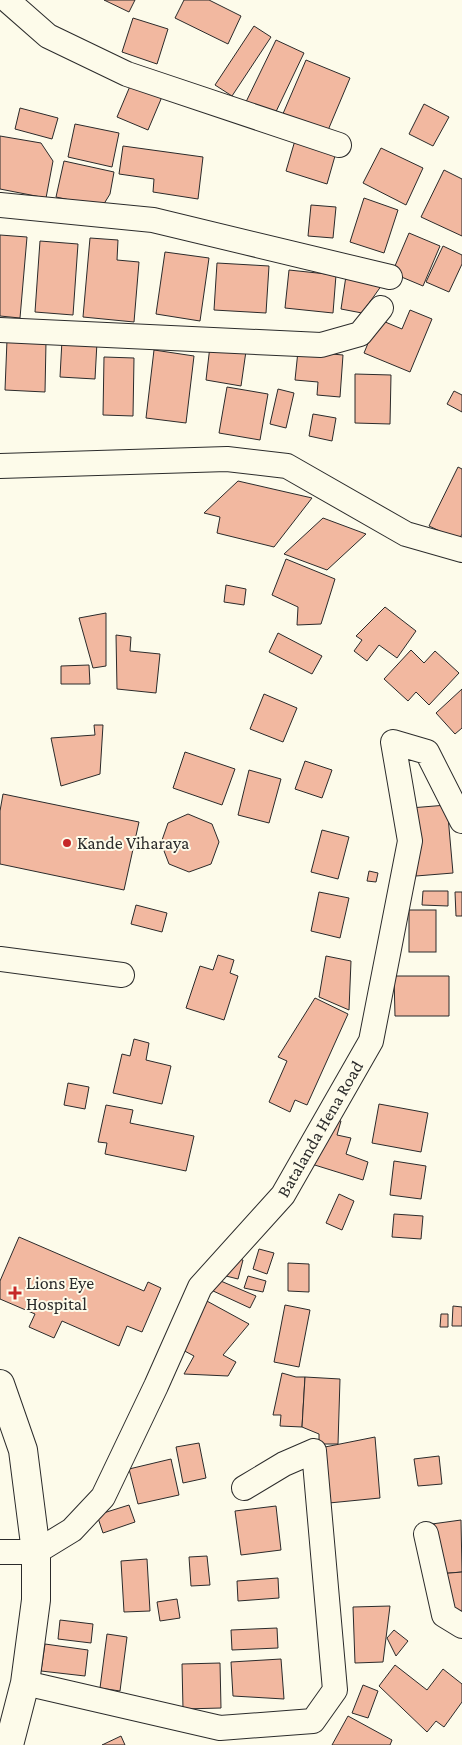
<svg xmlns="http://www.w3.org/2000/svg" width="462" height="1745" font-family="'Crimson Pro',serif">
<rect width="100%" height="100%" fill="#fdfbea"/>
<g fill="#f2b8a0" stroke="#2b2b2b">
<polygon points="104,0 135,0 129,12"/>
<polygon points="184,0 209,0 241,16 228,44 175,18"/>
<polygon points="133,18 168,29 157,64 122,52"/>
<polygon points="254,26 271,37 232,96 215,85"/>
<polygon points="276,40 304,53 272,120 244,106"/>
<polygon points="306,60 350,78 326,135 282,116"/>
<polygon points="133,79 164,92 148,130 117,117"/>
<polygon points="424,104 449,117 433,146 409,134"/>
<polygon points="20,108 58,118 52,139 15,129"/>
<polygon points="75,124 119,133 112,167 68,157"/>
<polygon points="0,136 41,143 53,161 46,198 0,189"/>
<polygon points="296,137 337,149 327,184 286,171"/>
<polygon points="123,146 203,157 198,199 153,192 154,179 119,174"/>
<polygon points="381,148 423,168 406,205 363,183"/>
<polygon points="64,161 114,172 110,194 102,207 56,197"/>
<polygon points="444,170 462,179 462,236 421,217"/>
<polygon points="364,198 398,210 384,253 350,242"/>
<polygon points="311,205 336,207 333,238 308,236"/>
<polygon points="409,233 440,246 423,286 392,273"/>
<polygon points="0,235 27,237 20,318 0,316"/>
<polygon points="90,238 118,240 117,260 139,262 134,322 83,317"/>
<polygon points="40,241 78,244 73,315 35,312"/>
<polygon points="443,246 462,255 462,264 449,292 426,282"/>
<polygon points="165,252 209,258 200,321 156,314"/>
<polygon points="217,263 269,266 266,313 214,310"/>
<polygon points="289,270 336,275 333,313 285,308"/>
<polygon points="346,276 384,282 362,313 341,309"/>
<polygon points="410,310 432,319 410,372 364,353 378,319 402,329"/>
<polygon points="7,340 46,342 45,392 5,390"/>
<polygon points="62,340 97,342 95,379 60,377"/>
<polygon points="210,346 246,351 241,386 206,380"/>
<polygon points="154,350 194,356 186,423 146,418"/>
<polygon points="298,351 343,355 340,397 317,395 318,382 295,380"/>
<polygon points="104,357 134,358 133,416 103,415"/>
<polygon points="355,374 391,375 390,424 355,423"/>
<polygon points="227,387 268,394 260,440 219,433"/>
<polygon points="278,389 294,393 286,428 270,424"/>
<polygon points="454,391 462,395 462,412 447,404"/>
<polygon points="313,414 336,418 332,441 309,436"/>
<polygon points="458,467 462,469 462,534 459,540 429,526"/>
<polygon points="238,481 312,498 274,547 217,533 220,517 204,513"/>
<polygon points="323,518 366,534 327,570 284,554"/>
<polygon points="286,559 335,579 321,624 297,625 298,607 272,595"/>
<polygon points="226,585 246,589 244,605 224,602"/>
<polygon points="385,607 416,631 397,658 379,645 367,661 354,651 362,640 356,636"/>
<polygon points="106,613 106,666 93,668 79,618"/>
<polygon points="278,633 322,656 312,674 269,652"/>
<polygon points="116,635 131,637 130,651 160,654 156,693 117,689"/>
<polygon points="411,650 424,663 435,651 459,673 429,705 416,692 408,701 384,679"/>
<polygon points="89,665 90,684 61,684 61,666"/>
<polygon points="462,689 462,728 455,734 436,713"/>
<polygon points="264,694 297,708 283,742 250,729"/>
<polygon points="94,725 103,725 100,774 61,786 51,738 95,735"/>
<polygon points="185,752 235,769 222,805 173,788"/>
<polygon points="305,761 332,770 322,798 295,789"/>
<polygon points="249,770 281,779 269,823 238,815"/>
<polygon points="3,794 139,822 124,890 0,864 0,811"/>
<polygon points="447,805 453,873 416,876 410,808"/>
<polygon points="188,814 212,824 219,842 211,864 189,872 169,864 161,843 168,823"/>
<polygon points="322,830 349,837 338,879 311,872"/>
<polygon points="369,871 378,873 376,882 367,881"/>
<polygon points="423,891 448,891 448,906 422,905"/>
<polygon points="319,892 349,898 340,938 311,931"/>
<polygon points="455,892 462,892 462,916 456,916"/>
<polygon points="136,905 167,913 162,932 131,924"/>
<rect x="409" y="910" width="27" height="42"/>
<polygon points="218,955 234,960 230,973 238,976 224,1020 186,1008 200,966 213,970"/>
<polygon points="326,956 351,961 349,1010 319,997"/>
<polygon points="394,976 449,976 449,1016 395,1016"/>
<polygon points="315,998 348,1014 307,1105 295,1100 290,1112 269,1102 287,1061 278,1057"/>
<polygon points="134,1039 149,1043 146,1060 171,1066 162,1104 113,1093 122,1054 130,1056"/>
<polygon points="68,1083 89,1087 85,1109 64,1105"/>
<polygon points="379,1104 428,1113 421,1152 372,1143"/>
<polygon points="106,1105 133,1110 130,1123 194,1136 186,1171 105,1154 107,1143 98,1142"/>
<polygon points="330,1118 341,1121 337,1135 351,1138 346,1154 368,1162 363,1180 305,1162"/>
<polygon points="394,1161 426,1166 421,1199 390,1195"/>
<polygon points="339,1194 354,1201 342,1230 326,1223"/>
<polygon points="394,1214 423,1216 421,1239 392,1237"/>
<polygon points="19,1237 144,1291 148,1282 161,1288 142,1332 127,1326 119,1346 62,1321 54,1338 29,1327 35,1314 0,1299 0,1281"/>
<polygon points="259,1249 274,1253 267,1274 253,1269"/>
<polygon points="231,1257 243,1260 238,1279 226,1276"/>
<polygon points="288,1263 309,1264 309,1292 288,1291"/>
<polygon points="248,1276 266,1281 263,1292 244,1288"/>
<polygon points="216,1279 256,1296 250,1308 211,1290"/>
<polygon points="205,1300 249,1324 223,1355 236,1362 228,1376 184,1374 194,1356 179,1348"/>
<polygon points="285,1305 310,1310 299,1367 274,1362"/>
<polygon points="453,1306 462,1307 462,1326 452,1326"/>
<polygon points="441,1314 448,1314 448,1327 440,1327"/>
<polygon points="282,1373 296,1377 305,1377 302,1427 280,1426 281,1415 273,1415"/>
<polygon points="305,1377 340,1379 338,1444 319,1444 319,1434 302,1427"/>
<polygon points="375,1437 380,1498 329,1503 320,1448"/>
<polygon points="199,1443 206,1478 183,1483 176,1447"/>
<polygon points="439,1456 442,1484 418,1486 414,1459"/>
<polygon points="171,1459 179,1495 138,1504 129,1469"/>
<polygon points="129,1505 135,1522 103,1533 97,1515"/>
<polygon points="276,1506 281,1550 241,1555 235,1511"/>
<polygon points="461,1520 462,1572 438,1574 432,1524"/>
<polygon points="207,1556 210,1585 191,1586 189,1557"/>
<polygon points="147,1559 150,1611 124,1612 121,1561"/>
<polygon points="462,1572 462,1615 450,1616 438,1574"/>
<polygon points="278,1578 279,1598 238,1601 237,1581"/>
<polygon points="177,1599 180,1618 160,1621 157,1602"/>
<polygon points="390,1606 383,1662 355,1663 353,1607"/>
<polygon points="60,1620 93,1624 91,1643 58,1639"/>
<polygon points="277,1628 278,1648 232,1650 231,1630"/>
<polygon points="394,1630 408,1641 396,1656 387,1638"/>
<polygon points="107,1634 127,1637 120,1691 100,1688"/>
<polygon points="45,1644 88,1650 85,1676 41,1671"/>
<polygon points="281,1659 284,1699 233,1696 231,1662"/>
<polygon points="220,1663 221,1708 183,1709 182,1664"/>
<polygon points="395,1665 427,1690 443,1669 462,1684 462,1702 444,1727 436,1721 427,1732 379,1686"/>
<polygon points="363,1685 378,1691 368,1718 352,1713"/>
<polygon points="348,1716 392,1740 390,1745 332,1745"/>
<polygon points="121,1736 125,1745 102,1745"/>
</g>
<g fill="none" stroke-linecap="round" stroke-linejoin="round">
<g stroke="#2b2b2b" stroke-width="26">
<g id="street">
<polyline points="7,0 48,36 127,74 339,145"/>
<polyline points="0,205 153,220 390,277"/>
<polyline points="0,330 321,345 360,334 381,308"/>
<polyline points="0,466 227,459 287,466 406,534 462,550"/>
<polyline points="0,959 122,975"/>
<polyline points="426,1534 444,1615 462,1626"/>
<polyline points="0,1552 36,1552 72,1530 103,1497 156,1386 200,1287 283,1195 371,1041 410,841 393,742 427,752 462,821"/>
<polyline points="25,1683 220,1728 313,1721 335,1690 314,1451 284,1464 244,1488"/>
</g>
</g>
<g stroke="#2b2b2b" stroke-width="30">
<polyline id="primary" points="0,1384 23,1450 36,1552 36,1600 25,1683 9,1745"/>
</g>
<use href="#street" stroke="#fdfbea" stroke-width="24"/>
<use href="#primary" stroke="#fdfbea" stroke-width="28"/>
</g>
<g fill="#c62828" stroke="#fdfbea" stroke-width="2">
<circle cx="67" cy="843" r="5"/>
<path d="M12.5 1285.5h5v5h5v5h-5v5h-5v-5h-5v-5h5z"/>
</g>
<g text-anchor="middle" stroke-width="4" stroke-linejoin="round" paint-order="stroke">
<g font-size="18" fill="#2b2b2b" stroke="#fdfbea" text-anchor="start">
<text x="77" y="849">Kande Viharaya</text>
<text x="26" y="1289">Lions Eye<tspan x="26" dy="21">Hospital</tspan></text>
</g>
<g font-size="18" fill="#2b2b2b" stroke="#fdfbea">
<text transform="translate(320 1129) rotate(-60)" y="6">Batalanda Hena Road</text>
</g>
</g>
</svg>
